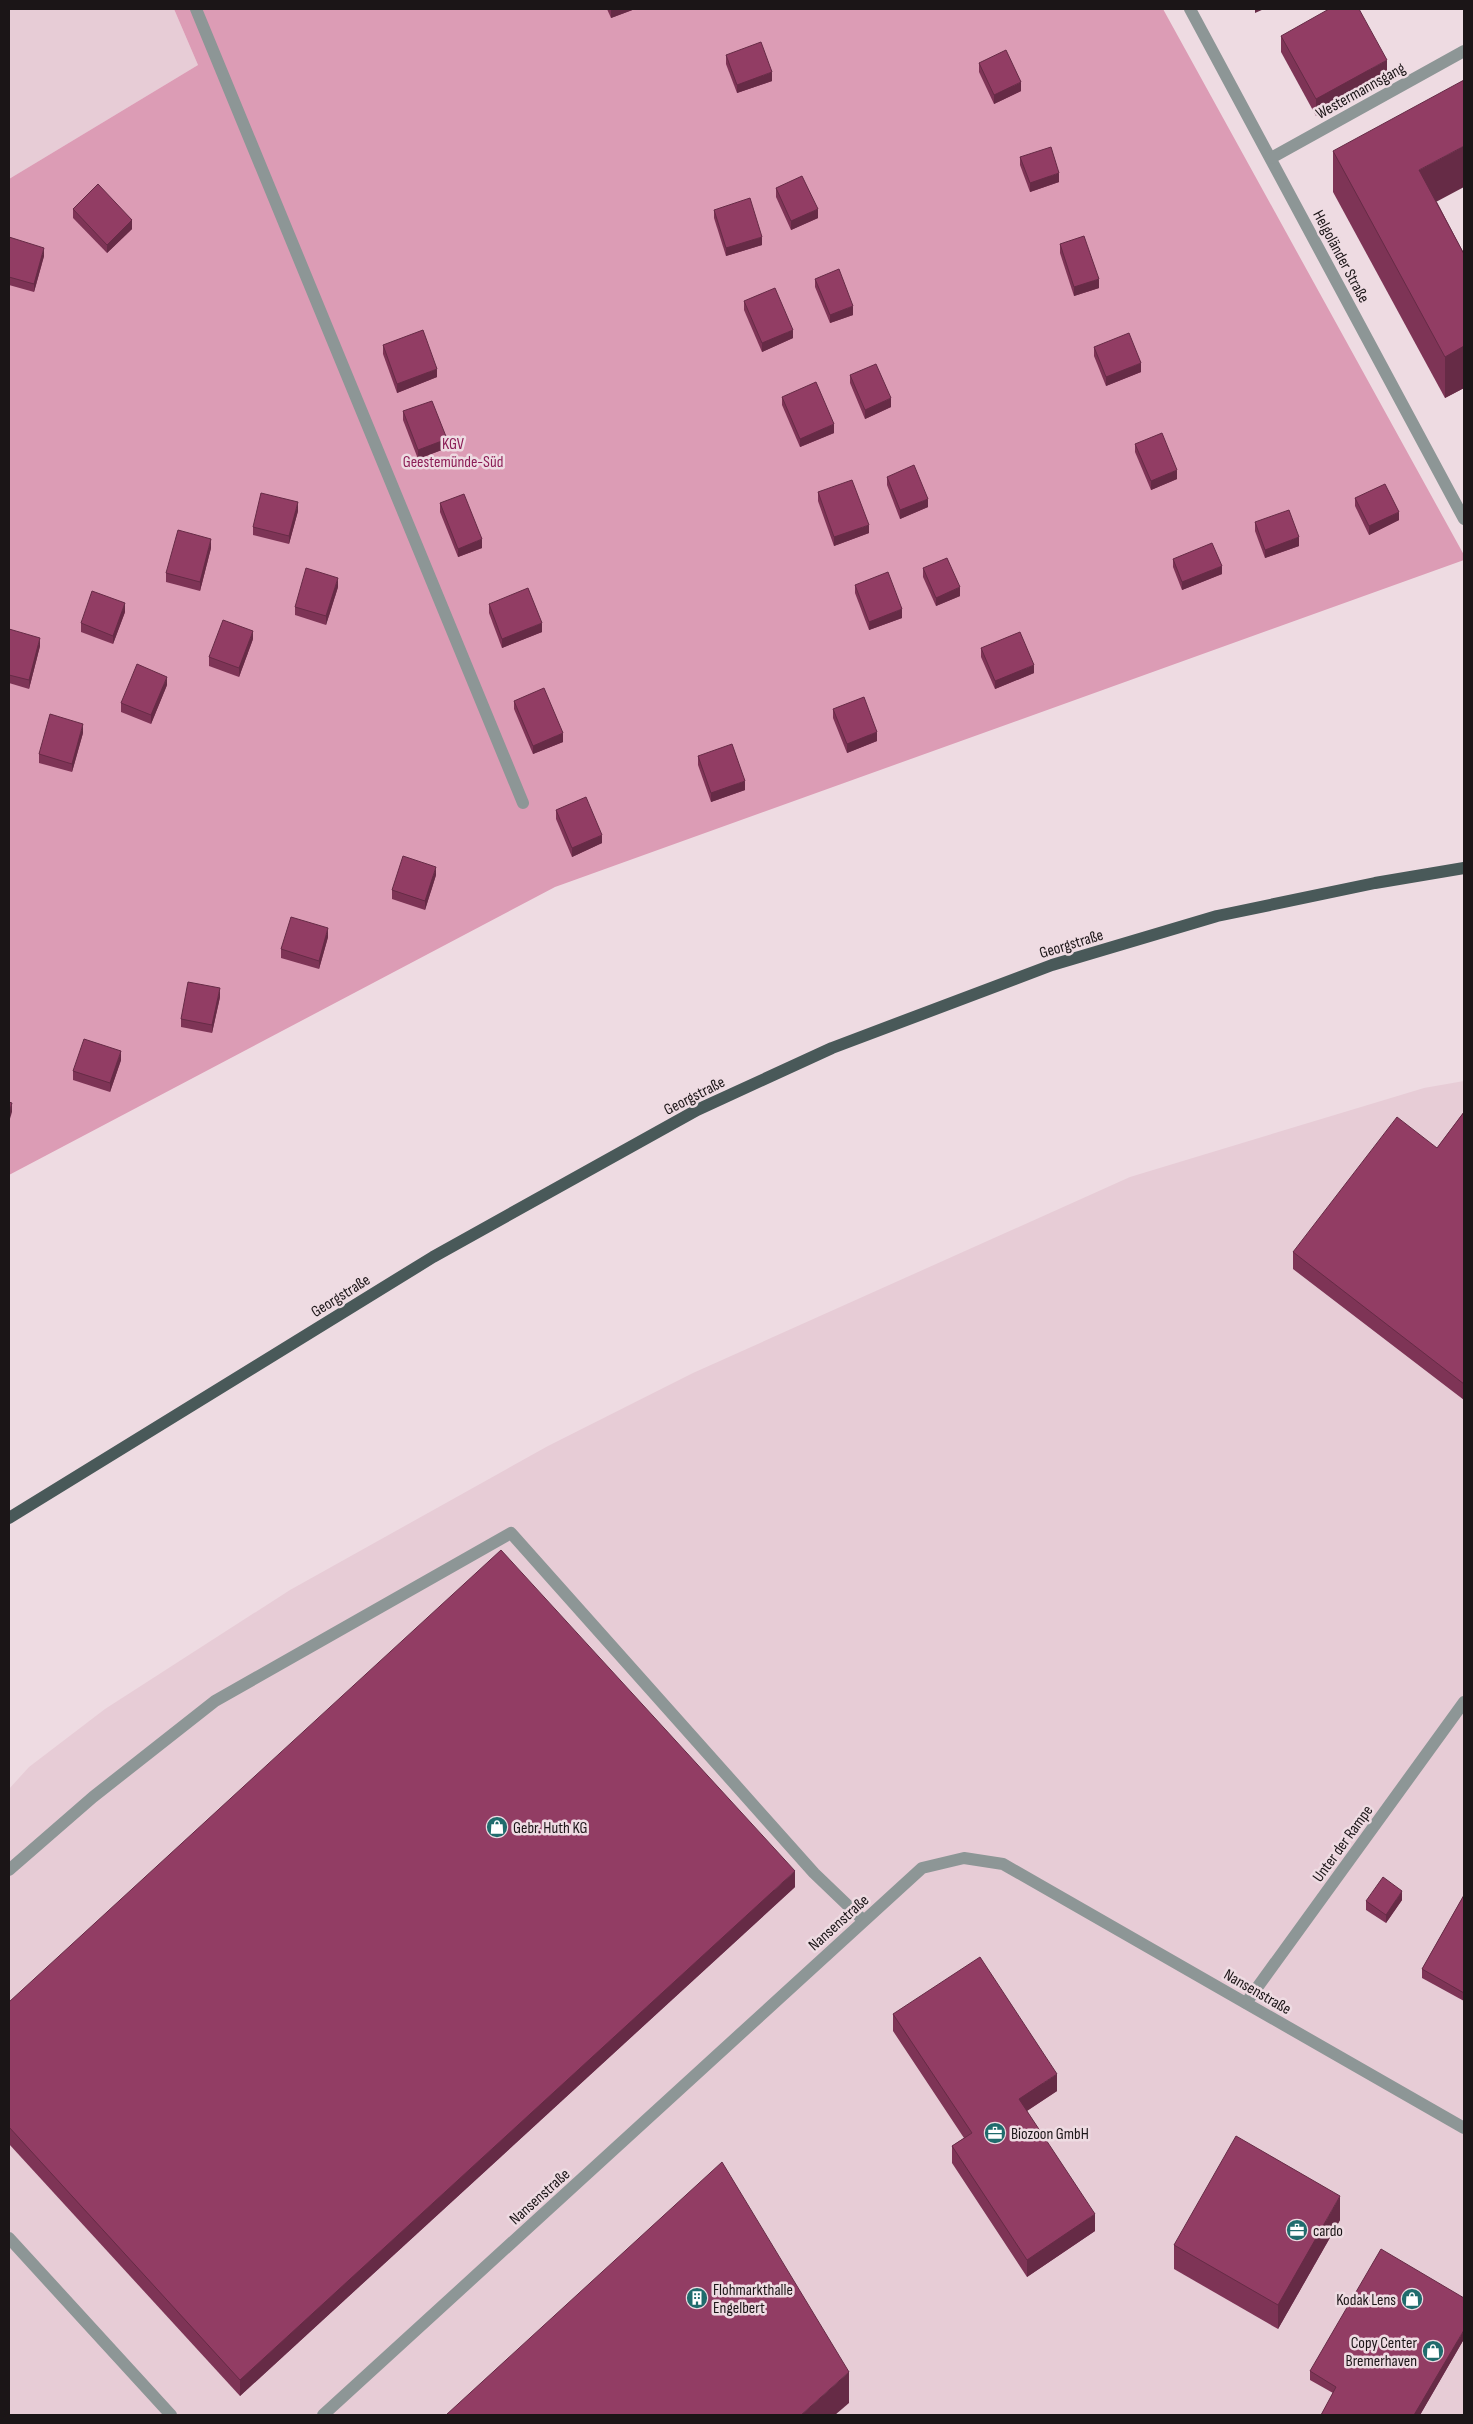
<svg xmlns="http://www.w3.org/2000/svg" width="1473" height="2424" font-family="'Sofia Sans Condensed',sans-serif">
<rect width="100%" height="100%" fill="#eedbe2"/>
<g fill="#e7ccd6">
<polygon points="9,9 174,9 198,65 9,179"/>
<polygon points="1464,1081 1464,2415 9,2415 9,1789 29,1767 105,1709 290,1590 548,1446 693,1373 1130,1177 1424,1088"/>
</g>
<polygon fill="#dc9cb5" points="174,9 1163,9 1464,555 1464,560 555,887 9,1175 9,179 198,65"/>
<g fill="none" stroke-linecap="round" stroke-linejoin="round">
<g stroke="#8d9696" stroke-width="12">
<polyline points="196,9 523,803"/>
<polyline points="1190,9 1464,519"/>
<polyline points="1271,158 1464,51"/>
<polyline points="9,1870 93,1797 215,1701 511,1533 814,1873 863,1920"/>
<polyline points="1246,2003 1464,1702"/>
<polyline points="9,2238 171,2415"/>
<polyline points="323,2415 922,1868 964,1858 1003,1864 1464,2128"/>
</g>
<polyline stroke="#495959" stroke-width="12" points="9,1518 433,1257 697,1110 832,1048 1052,965 1217,916 1375,883 1464,868"/>
</g>
<g fill="#7e3456">
<polygon points="607,9 635,9 611,18"/>
<polygon points="1281,36 1387,77 1316,116 1281,52"/>
<polygon points="726,55 772,81 737,93 726,64"/>
<polygon points="979,63 1021,91 994,104 979,72"/>
<polygon points="1333,151 1437,202 1464,254 1464,388 1445,398 1333,192"/>
<polygon points="1020,157 1059,182 1030,192 1020,165"/>
<polygon points="776,188 818,218 791,230 776,197"/>
<polygon points="73,209 132,229 107,253 73,218"/>
<polygon points="714,210 762,245 726,256 714,218"/>
<polygon points="9,237 44,256 34,292 9,285"/>
<polygon points="1060,244 1099,288 1074,296 1060,253"/>
<polygon points="815,279 853,315 830,323 815,287"/>
<polygon points="744,301 793,338 762,352 744,310"/>
<polygon points="383,345 437,377 397,393 383,354"/>
<polygon points="1094,347 1141,372 1106,386 1094,356"/>
<polygon points="850,375 891,407 865,419 850,383"/>
<polygon points="782,397 834,433 800,447 782,405"/>
<polygon points="403,411 447,448 418,459 403,420"/>
<polygon points="1135,444 1177,479 1151,490 1135,452"/>
<polygon points="887,477 928,507 900,519 887,485"/>
<polygon points="818,492 869,533 834,546 818,501"/>
<polygon points="1355,498 1399,520 1369,535 1355,506"/>
<polygon points="440,503 482,548 458,557 440,512"/>
<polygon points="298,511 289,544 253,535 253,527"/>
<polygon points="1255,522 1299,546 1265,558 1255,531"/>
<polygon points="211,548 200,591 166,582 166,573"/>
<polygon points="1173,559 1222,574 1182,590 1173,567"/>
<polygon points="923,568 960,596 936,606 923,577"/>
<polygon points="855,585 902,618 869,630 855,593"/>
<polygon points="338,587 326,625 295,615 295,607"/>
<polygon points="489,604 542,632 502,648 489,613"/>
<polygon points="125,612 113,644 81,632 81,623"/>
<polygon points="9,629 40,646 29,689 9,683"/>
<polygon points="253,639 239,677 209,666 209,657"/>
<polygon points="981,648 1034,673 995,689 981,657"/>
<polygon points="167,685 151,724 121,712 121,703"/>
<polygon points="514,701 563,742 533,754 514,709"/>
<polygon points="833,709 877,741 847,753 833,718"/>
<polygon points="83,733 72,772 39,763 39,754"/>
<polygon points="698,756 745,790 711,802 698,765"/>
<polygon points="556,810 602,843 572,857 556,819"/>
<polygon points="436,875 425,910 392,899 392,890"/>
<polygon points="328,937 319,969 281,958 281,949"/>
<polygon points="220,997 212,1033 181,1027 181,1019"/>
<polygon points="121,1060 110,1092 73,1080 73,1071"/>
<polygon points="1464,1112 1464,1400 1293,1269 1293,1252 1437,1148"/>
<polygon points="795,1887 240,2396 9,2144 9,2002"/>
<polygon points="1464,1895 1464,2001 1422,1978 1422,1969"/>
<polygon points="1402,1900 1386,1923 1366,1910 1366,1901"/>
<polygon points="893,2014 1057,2091 1027,2111 1095,2231 1027,2277 952,2163 952,2146 964,2138 893,2031"/>
<polygon points="1340,2220 1278,2329 1174,2269 1174,2245"/>
<polygon points="1464,2339 1420,2415 1321,2415 1333,2393 1310,2380 1310,2371"/>
</g>
<g fill="#662b46">
<polygon points="611,9 635,9 611,18"/>
<polygon points="1255,9 1264,9 1255,13"/>
<polygon points="1387,60 1387,77 1316,116 1316,99"/>
<polygon points="772,72 772,81 737,93 737,85"/>
<polygon points="1021,82 1021,91 994,104 994,95"/>
<polygon points="1464,146 1464,187 1419,211 1419,170"/>
<polygon points="1059,173 1059,182 1030,192 1030,183"/>
<polygon points="818,209 818,218 791,230 791,221"/>
<polygon points="132,220 132,229 107,253 107,245"/>
<polygon points="762,237 762,245 726,256 726,248"/>
<polygon points="44,248 44,256 34,292 34,284"/>
<polygon points="1099,279 1099,288 1074,296 1074,287"/>
<polygon points="853,306 853,315 830,323 830,315"/>
<polygon points="793,330 793,338 762,352 762,343"/>
<polygon points="1464,346 1464,388 1445,398 1445,357"/>
<polygon points="1141,363 1141,372 1106,386 1106,377"/>
<polygon points="437,369 437,377 397,393 397,384"/>
<polygon points="891,398 891,407 865,419 865,410"/>
<polygon points="834,424 834,433 800,447 800,439"/>
<polygon points="447,439 447,448 418,459 418,450"/>
<polygon points="1177,470 1177,479 1151,490 1151,481"/>
<polygon points="928,499 928,507 900,519 900,510"/>
<polygon points="298,502 298,511 289,544 289,536"/>
<polygon points="1399,512 1399,520 1369,535 1369,526"/>
<polygon points="869,525 869,533 834,546 834,537"/>
<polygon points="1299,537 1299,546 1265,558 1265,550"/>
<polygon points="211,539 211,548 200,591 200,582"/>
<polygon points="482,539 482,548 458,557 458,549"/>
<polygon points="1222,566 1222,574 1182,590 1182,582"/>
<polygon points="338,578 338,587 326,625 326,616"/>
<polygon points="960,587 960,596 936,606 936,598"/>
<polygon points="125,603 125,612 113,644 113,636"/>
<polygon points="902,609 902,618 869,630 869,622"/>
<polygon points="542,623 542,632 502,648 502,639"/>
<polygon points="253,631 253,639 239,677 239,668"/>
<polygon points="40,638 40,646 29,689 29,680"/>
<polygon points="1034,665 1034,673 995,689 995,681"/>
<polygon points="167,677 167,685 151,724 151,715"/>
<polygon points="83,724 83,733 72,772 72,764"/>
<polygon points="877,732 877,741 847,753 847,744"/>
<polygon points="563,733 563,742 533,754 533,746"/>
<polygon points="745,781 745,790 711,802 711,793"/>
<polygon points="602,835 602,843 572,857 572,848"/>
<polygon points="436,867 436,875 425,910 425,901"/>
<polygon points="328,928 328,937 319,969 319,961"/>
<polygon points="220,988 220,997 212,1033 212,1025"/>
<polygon points="121,1051 121,1060 110,1092 110,1083"/>
<polygon points="12,1103 12,1112 9,1122 9,1113"/>
<polygon points="795,1871 795,1887 240,2396 240,2380"/>
<polygon points="1402,1891 1402,1900 1386,1923 1386,1915"/>
<polygon points="1057,2074 1057,2091 1019,2116 1019,2099"/>
<polygon points="1340,2196 1340,2220 1278,2329 1278,2305"/>
<polygon points="1095,2214 1095,2231 1027,2277 1027,2260"/>
<polygon points="1464,2330 1464,2339 1420,2415 1414,2415"/>
<polygon points="849,2372 849,2403 835,2415 801,2415"/>
</g>
<g fill="#923d64" stroke="#662b46">
<polygon points="1329,9 1359,9 1387,60 1316,99 1281,36"/>
<polygon points="761,42 772,72 737,85 726,55"/>
<polygon points="1006,50 1021,82 994,95 979,63"/>
<polygon points="1464,80 1464,146 1419,170 1464,254 1464,346 1445,357 1333,151"/>
<polygon points="1051,147 1059,173 1030,183 1020,157"/>
<polygon points="802,176 818,209 791,221 776,188"/>
<polygon points="98,184 132,220 107,245 73,209"/>
<polygon points="750,198 762,237 726,248 714,210"/>
<polygon points="1084,236 1099,279 1074,287 1060,244"/>
<polygon points="9,237 44,248 34,284 9,277"/>
<polygon points="839,269 853,306 830,315 815,279"/>
<polygon points="775,288 793,330 762,343 744,301"/>
<polygon points="423,330 437,369 397,384 383,345"/>
<polygon points="1129,333 1141,363 1106,377 1094,347"/>
<polygon points="876,364 891,398 865,410 850,375"/>
<polygon points="816,382 834,424 800,439 782,397"/>
<polygon points="432,401 447,439 418,450 403,411"/>
<polygon points="1162,433 1177,470 1151,481 1135,444"/>
<polygon points="914,465 928,499 900,510 887,477"/>
<polygon points="852,480 869,525 834,537 818,492"/>
<polygon points="1385,484 1399,512 1369,526 1355,498"/>
<polygon points="261,493 298,502 289,536 253,527"/>
<polygon points="464,494 482,539 458,549 440,503"/>
<polygon points="1289,510 1299,537 1265,550 1255,522"/>
<polygon points="178,530 211,539 200,582 166,573"/>
<polygon points="1212,543 1222,566 1182,582 1173,559"/>
<polygon points="947,558 960,587 936,598 923,568"/>
<polygon points="306,568 338,578 326,616 295,607"/>
<polygon points="888,572 902,609 869,622 855,585"/>
<polygon points="528,588 542,623 502,639 489,604"/>
<polygon points="92,591 125,603 113,636 81,623"/>
<polygon points="223,620 253,631 239,668 209,657"/>
<polygon points="9,629 40,638 29,680 9,675"/>
<polygon points="1020,632 1034,665 995,681 981,648"/>
<polygon points="137,664 167,677 151,715 121,703"/>
<polygon points="544,688 563,733 533,746 514,701"/>
<polygon points="864,697 877,732 847,744 833,709"/>
<polygon points="50,714 83,724 72,764 39,754"/>
<polygon points="732,744 745,781 711,793 698,756"/>
<polygon points="586,797 602,835 572,848 556,810"/>
<polygon points="403,856 436,867 425,901 392,890"/>
<polygon points="291,917 328,928 319,961 281,949"/>
<polygon points="188,982 220,988 212,1025 181,1019"/>
<polygon points="84,1039 121,1051 110,1083 73,1071"/>
<polygon points="9,1102 12,1103 9,1113"/>
<polygon points="1464,1112 1464,1384 1293,1252 1397,1117 1437,1148"/>
<polygon points="501,1550 795,1871 240,2380 9,2127 9,2002"/>
<polygon points="1383,1877 1402,1891 1386,1915 1366,1901"/>
<polygon points="1464,1895 1464,1993 1422,1969"/>
<polygon points="980,1957 1057,2074 1019,2099 1095,2214 1027,2260 952,2146 972,2133 893,2014"/>
<polygon points="1236,2136 1340,2196 1278,2305 1174,2245"/>
<polygon points="722,2162 849,2372 801,2415 446,2415"/>
<polygon points="1381,2249 1464,2298 1464,2330 1414,2415 1321,2415 1336,2387 1310,2371"/>
</g>
<defs>
<g id="shop-disc" transform="scale(1.125)"><circle r="9.5" fill="#206c6d" stroke="#eedbe2"/><path d="M-5-2.5h2.3a2.7 3.5 0 0 1 5.4 0H5L5.5 6h-11ZM-1.5-2.5h3a1.5 2.3 0 0 0-3 0Z" fill="#fff"/></g>
<g id="office-disc" transform="scale(1.125)"><circle r="9.5" fill="#206c6d" stroke="#eedbe2"/><path d="M-6-3h4V-5.5h4V-3h4V5H-6ZM-1-4.5V-3h2v-1.5ZM-6 0V1H6V0Z" fill="#fff"/></g>
<g id="building-disc" transform="scale(1.125)"><circle r="9.5" fill="#206c6d" stroke="#eedbe2"/><path d="M-4-6H4V6H1V3H-1V6H-4ZM-2.5-4.3h1.7v1.8h-1.7ZM.8-4.3h1.7v1.8H.8ZM-2.5-1h1.7V.8h-1.7ZM.8-1h1.7V.8H.8Z" fill="#fff"/></g>
</defs>
<g fill-rule="evenodd">
<use href="#shop-disc" x="497" y="1827"/>
<use href="#office-disc" x="995" y="2133"/>
<use href="#office-disc" x="1297" y="2230"/>
<use href="#building-disc" x="697" y="2298"/>
<use href="#shop-disc" x="1412" y="2299"/>
<use href="#shop-disc" x="1433" y="2351"/>
</g>
<g text-anchor="middle" stroke-width="5" stroke-linejoin="round" paint-order="stroke">
<g font-size="16" fill="#1b1517" stroke="#eedbe2">
<text transform="translate(1360 90) rotate(-29)" y="6">Westermannsgang</text>
<text transform="translate(1342 256) rotate(62)" y="6">Helgoländer Straße</text>
<text transform="translate(1071 943) rotate(-17)" y="6">Georgstraße</text>
<text transform="translate(694 1095) rotate(-27)" y="6">Georgstraße</text>
<text transform="translate(340 1295) rotate(-32)" y="6">Georgstraße</text>
<text transform="translate(1342 1843) rotate(-54)" y="6">Unter der Rampe</text>
<text transform="translate(838 1922) rotate(-42)" y="6">Nansenstraße</text>
<text transform="translate(1258 1991) rotate(30)" y="6">Nansenstraße</text>
<text transform="translate(539 2196) rotate(-42)" y="6">Nansenstraße</text>
</g>
<g font-size="16" fill="#8c1f57" stroke="#eedbe2">
<text x="453" y="449">KGV<tspan x="453" dy="18">Geestemünde-Süd</tspan></text>
</g>
<g font-size="16" fill="#1b1517" stroke="#eedbe2" text-anchor="start">
<text x="513" y="1833">Gebr. Huth KG</text>
<text x="1011" y="2139">Biozoon GmbH</text>
<text x="1313" y="2236">cardo</text>
<text x="713" y="2295">Flohmarkthalle<tspan x="713" dy="18">Engelbert</tspan></text>
<text x="1396" y="2305" text-anchor="end">Kodak Lens</text>
<text x="1417" y="2348" text-anchor="end">Copy Center<tspan x="1417" dy="18">Bremerhaven</tspan></text>
</g>
</g>
<rect width="1473" height="2424" fill="none" stroke="#1b1517" stroke-width="20"/>
</svg>
